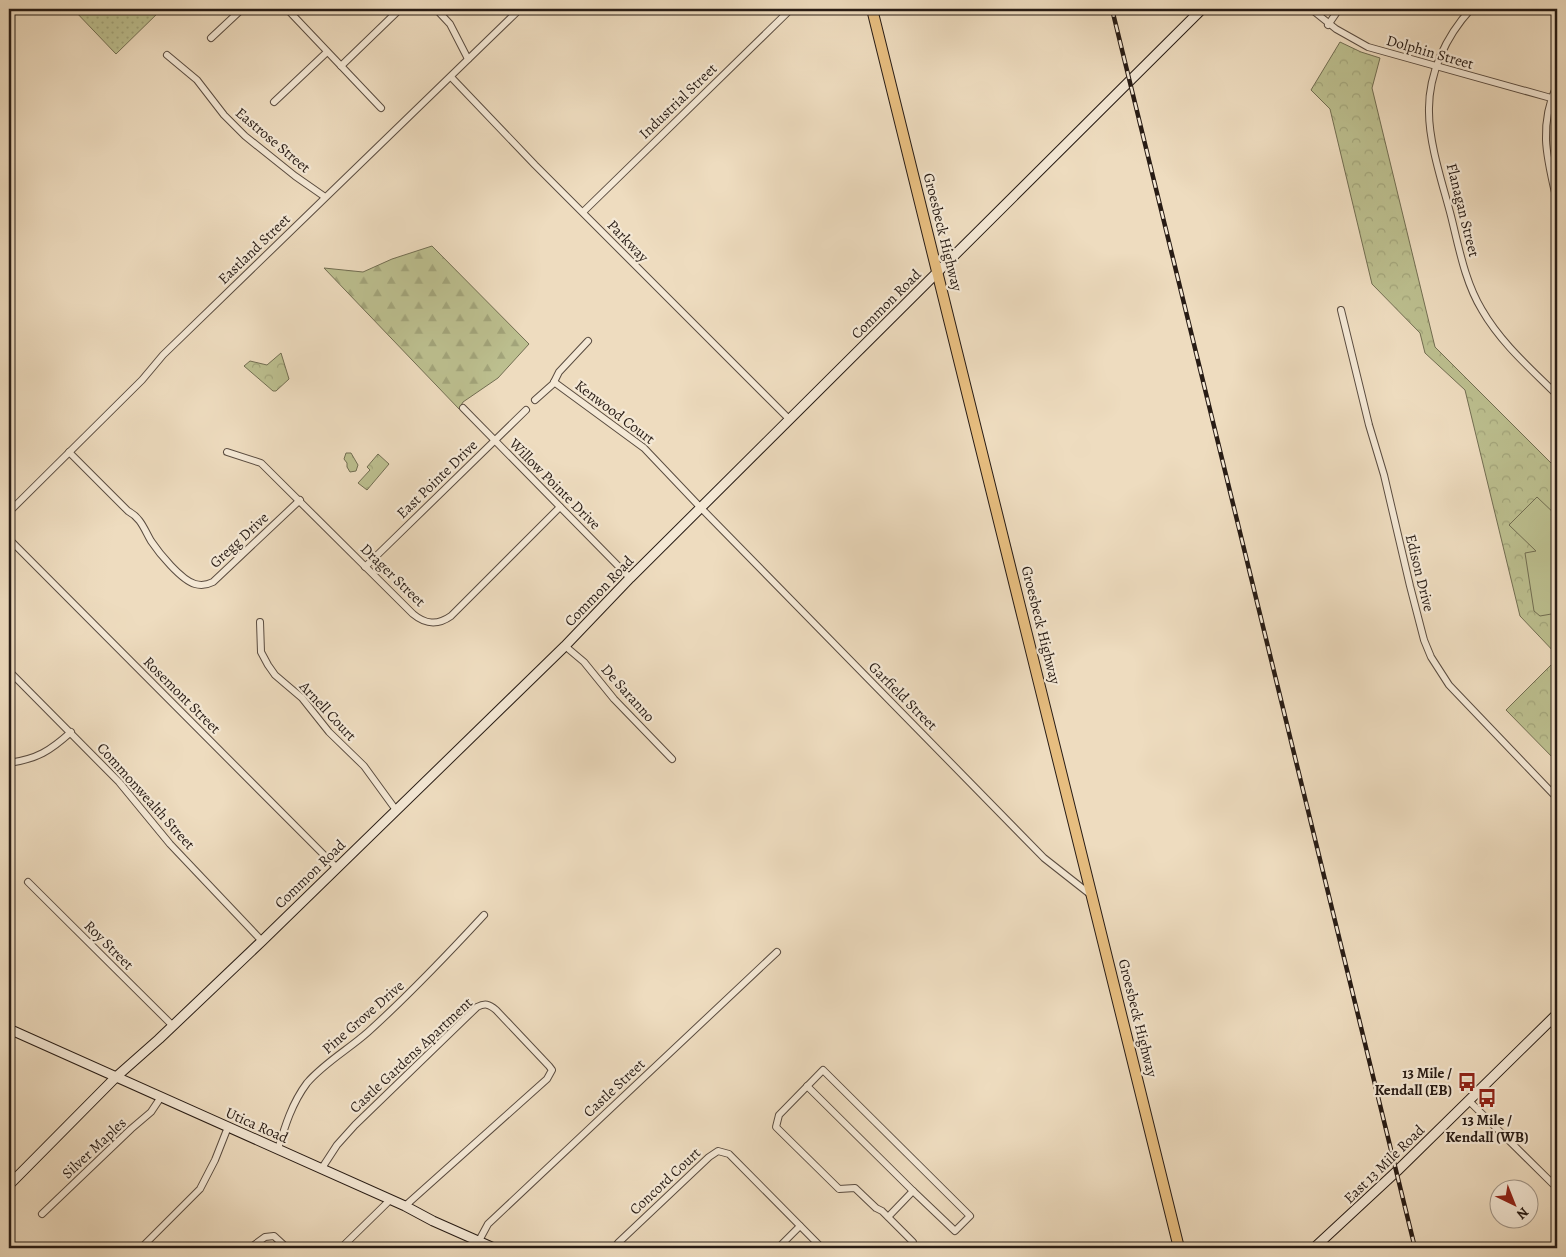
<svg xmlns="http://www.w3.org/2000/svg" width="1566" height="1257" font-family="Alegreya,serif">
<defs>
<pattern id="grass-dots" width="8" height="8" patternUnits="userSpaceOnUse" patternTransform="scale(1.25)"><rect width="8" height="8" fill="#bcbf8f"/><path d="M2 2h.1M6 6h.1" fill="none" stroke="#a2a47a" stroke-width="1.8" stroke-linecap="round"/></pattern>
<pattern id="forest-firs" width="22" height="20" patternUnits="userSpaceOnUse" patternTransform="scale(1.25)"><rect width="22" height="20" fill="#bcbf8f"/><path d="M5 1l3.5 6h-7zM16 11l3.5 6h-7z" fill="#a2a47a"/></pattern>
<pattern id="park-crowns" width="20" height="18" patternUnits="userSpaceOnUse" patternTransform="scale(1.25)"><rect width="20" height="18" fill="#bcbf8f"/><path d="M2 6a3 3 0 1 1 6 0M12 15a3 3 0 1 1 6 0" fill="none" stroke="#a2a47a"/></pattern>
</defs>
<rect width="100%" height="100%" fill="#eedcbf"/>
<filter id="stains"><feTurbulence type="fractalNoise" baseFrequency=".004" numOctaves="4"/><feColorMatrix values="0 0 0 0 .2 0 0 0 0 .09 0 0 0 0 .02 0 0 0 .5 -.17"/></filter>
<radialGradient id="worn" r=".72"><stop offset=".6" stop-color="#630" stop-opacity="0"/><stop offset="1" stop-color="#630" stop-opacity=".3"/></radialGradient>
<polygon fill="url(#grass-dots)" stroke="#726e52" points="73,9 162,9 116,54"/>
<polygon fill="url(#forest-firs)" stroke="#726e52" points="432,246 529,344 498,378 463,402 459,409 324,268 363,272 392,259"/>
<g fill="url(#park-crowns)" stroke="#726e52">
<polygon points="1340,42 1361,52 1380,58 1372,88 1435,347 1557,469 1557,655 1520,616 1465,390 1425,353 1420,333 1372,284 1330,109 1311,90"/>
<polygon points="281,353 289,379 276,391 273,391 244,366 250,361 267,365"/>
<polygon points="346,453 351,453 358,465 356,471 350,472 347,467 347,463 344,459"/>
<polygon points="378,454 389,464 367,490 358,483 370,470 367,467"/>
<polygon points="1557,659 1557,762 1506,710"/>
</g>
<polygon fill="#bcbf8f" stroke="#726e52" points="1537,497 1557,516 1557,613 1540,616 1534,611 1525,553 1536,551 1509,525"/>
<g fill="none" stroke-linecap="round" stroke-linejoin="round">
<g stroke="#5a4c40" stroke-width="8">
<g id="street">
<polyline points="287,9 381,108"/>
<polyline points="436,9 450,24 468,59"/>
<polyline points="1311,9 1336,29 1368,47 1551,98"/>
<path d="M1471,9C1446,36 1428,74 1429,112C1429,144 1443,185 1451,216C1459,248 1465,282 1482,310C1501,343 1530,368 1557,395"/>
<polyline points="1328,25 1339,9"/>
<polyline points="211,38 242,9"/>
<polyline points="167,55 197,80 224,115 245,136 295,176 325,197"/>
<polyline points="341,66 400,9"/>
<polyline points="451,77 535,165 790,420"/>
<path d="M1557,85C1538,127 1547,158 1557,201"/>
<polyline points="274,102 327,52"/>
<polyline points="583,212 791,9"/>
<polyline points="1341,310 1369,425 1384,475 1410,586 1424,640 1431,657 1449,685 1557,798"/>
<polyline points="554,382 644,448 701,508 1044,858 1091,895"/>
<polyline points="535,400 553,384 559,372 588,341"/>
<polyline points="463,408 630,578"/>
<path d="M69,452L128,511C141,518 144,529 151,541C159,553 181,580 195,584C202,586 207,585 213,582L300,500"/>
<path d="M227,452L261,463L413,614C425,624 437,626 451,616L560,507"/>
<polyline points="9,512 142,380 163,355 520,9"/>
<polyline points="9,539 337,868"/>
<polyline points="365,567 526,410"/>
<polyline points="260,622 261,652 268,665 275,675 302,698 329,732 364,766 396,810"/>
<polyline points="565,646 584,662 614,699 672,759"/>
<polyline points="9,671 119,782 170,844 262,941"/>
<path d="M9,763C37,759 50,751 71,732"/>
<polyline points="28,882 173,1026"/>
<polyline points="807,1086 913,1191"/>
<polyline points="1469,1101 1557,1188"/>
<path d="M278,1149C285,1126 292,1103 307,1083C324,1063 349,1049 368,1032C409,995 447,955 484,915"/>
<path d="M322,1168L337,1145L355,1125L477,1007C485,1003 489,1004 496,1010L549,1066L552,1070L547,1079L405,1206"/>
<polyline points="42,1214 131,1129 151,1112 161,1097"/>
<polyline points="888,1217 913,1191 955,1231 970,1216 823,1070 779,1115 776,1127 839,1189 855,1188 876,1208 882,1211 913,1242 913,1248"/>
<polyline points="141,1248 200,1189 215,1160 228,1127"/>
<polyline points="250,1248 265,1237 274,1236 287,1248"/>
<polyline points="341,1248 391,1199"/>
<polyline points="475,1248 488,1224 777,952"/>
<polyline points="614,1248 618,1243 709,1157 718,1151 729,1154 822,1248"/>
<polyline points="778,1248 800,1226"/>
</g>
</g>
<g stroke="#281c15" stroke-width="11">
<g id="secondary">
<polyline points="9,1029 405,1206 433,1221 494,1248"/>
<polyline points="9,1185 116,1077 159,1039 262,941 565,646 630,578 1202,9"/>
<polyline points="1314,1248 1397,1171 1557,1014"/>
</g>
</g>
<g stroke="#281c15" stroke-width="12">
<polyline id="primary" points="872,9 1179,1248"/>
</g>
<use href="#street" stroke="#f4e8d5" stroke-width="6"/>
<use href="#secondary" stroke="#f4e8d5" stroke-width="9"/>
<use href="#primary" stroke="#e7be80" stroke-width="10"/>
<g stroke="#281c15" stroke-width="4.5">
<polyline id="rail" points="1112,9 1415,1248"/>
</g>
<use href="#rail" stroke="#f4e8d5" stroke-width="2.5" stroke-dasharray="8" stroke-linecap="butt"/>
</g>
<defs>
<g id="bus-bare" transform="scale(1.5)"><path d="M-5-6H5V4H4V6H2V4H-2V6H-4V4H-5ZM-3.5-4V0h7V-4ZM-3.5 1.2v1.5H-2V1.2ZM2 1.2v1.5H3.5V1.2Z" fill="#8f2418" stroke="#f4e8d5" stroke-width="2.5" paint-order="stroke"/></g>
</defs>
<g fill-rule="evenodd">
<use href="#bus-bare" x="1467" y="1082"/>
<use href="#bus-bare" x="1487" y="1098"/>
</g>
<g text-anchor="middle" stroke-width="4.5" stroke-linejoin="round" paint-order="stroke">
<g font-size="15" fill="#281c15" stroke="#f4e8d5">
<text transform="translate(1430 52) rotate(16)" y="5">Dolphin Street</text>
<text transform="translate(678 101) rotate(-44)" y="5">Industrial Street</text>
<text transform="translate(273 140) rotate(40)" y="5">Eastrose Street</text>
<text transform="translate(1463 210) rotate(76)" y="5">Flanagan Street</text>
<text transform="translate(943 232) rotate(76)" y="5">Groesbeck Highway</text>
<text transform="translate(628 241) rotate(46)" y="5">Parkway</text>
<text transform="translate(254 249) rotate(-44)" y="5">Eastland Street</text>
<text transform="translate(886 304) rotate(-45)" y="5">Common Road</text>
<text transform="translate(615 412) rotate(37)" y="5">Kenwood Court</text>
<text transform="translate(437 479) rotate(-44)" y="5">East Pointe Drive</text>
<text transform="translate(555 484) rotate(45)" y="5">Willow Pointe Drive</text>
<text transform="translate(239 540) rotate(-43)" y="5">Gregg Drive</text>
<text transform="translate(1420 573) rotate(76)" y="5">Edison Drive</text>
<text transform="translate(393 575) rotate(44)" y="5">Drager Street</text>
<text transform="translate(599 591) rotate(-46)" y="5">Common Road</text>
<text transform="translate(1041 625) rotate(76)" y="5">Groesbeck Highway</text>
<text transform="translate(628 693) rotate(48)" y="5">De Saranno</text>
<text transform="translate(182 695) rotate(45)" y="5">Rosemont Street</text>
<text transform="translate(903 696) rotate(45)" y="5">Garfield Street</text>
<text transform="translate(328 711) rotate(47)" y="5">Arnell Court</text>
<text transform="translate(146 796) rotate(48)" y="5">Commonwealth Street</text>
<text transform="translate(310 874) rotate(-44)" y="5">Common Road</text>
<text transform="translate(109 945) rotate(45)" y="5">Roy Street</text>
<text transform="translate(363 1017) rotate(-41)" y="5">Pine Grove Drive</text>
<text transform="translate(1138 1018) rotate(76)" y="5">Groesbeck Highway</text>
<text transform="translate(411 1055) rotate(-43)" y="5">Castle Gardens Apartment</text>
<text transform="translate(614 1088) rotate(-43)" y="5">Castle Street</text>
<text transform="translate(257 1125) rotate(24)" y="5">Utica Road</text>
<text transform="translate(94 1148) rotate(-43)" y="5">Silver Maples</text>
<text transform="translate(1384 1164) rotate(-44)" y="5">East 13 Mile Road</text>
<text transform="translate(665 1181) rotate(-43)" y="5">Concord Court</text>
</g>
<g font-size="15" font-weight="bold" fill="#281c15" stroke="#f4e8d5" text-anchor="end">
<text x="1452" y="1078">13 Mile /<tspan x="1452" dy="17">Kendall (EB)</tspan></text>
<text x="1487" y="1125" text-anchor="middle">13 Mile /<tspan x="1487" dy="17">Kendall (WB)</tspan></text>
</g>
</g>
<rect width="1566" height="1257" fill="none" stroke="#eedcbf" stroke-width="30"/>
<rect x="10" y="10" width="1546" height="1237" fill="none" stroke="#281c15" stroke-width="2.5"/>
<rect x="15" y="15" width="1536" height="1227" fill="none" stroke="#281c15"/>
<g transform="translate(1514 1204) rotate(137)"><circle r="24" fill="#f4e8d5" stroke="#a29688"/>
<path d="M0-4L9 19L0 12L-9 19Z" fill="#8f2418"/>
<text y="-8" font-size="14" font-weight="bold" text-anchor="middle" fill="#281c15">N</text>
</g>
<rect width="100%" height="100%" filter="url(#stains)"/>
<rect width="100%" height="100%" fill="url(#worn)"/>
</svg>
